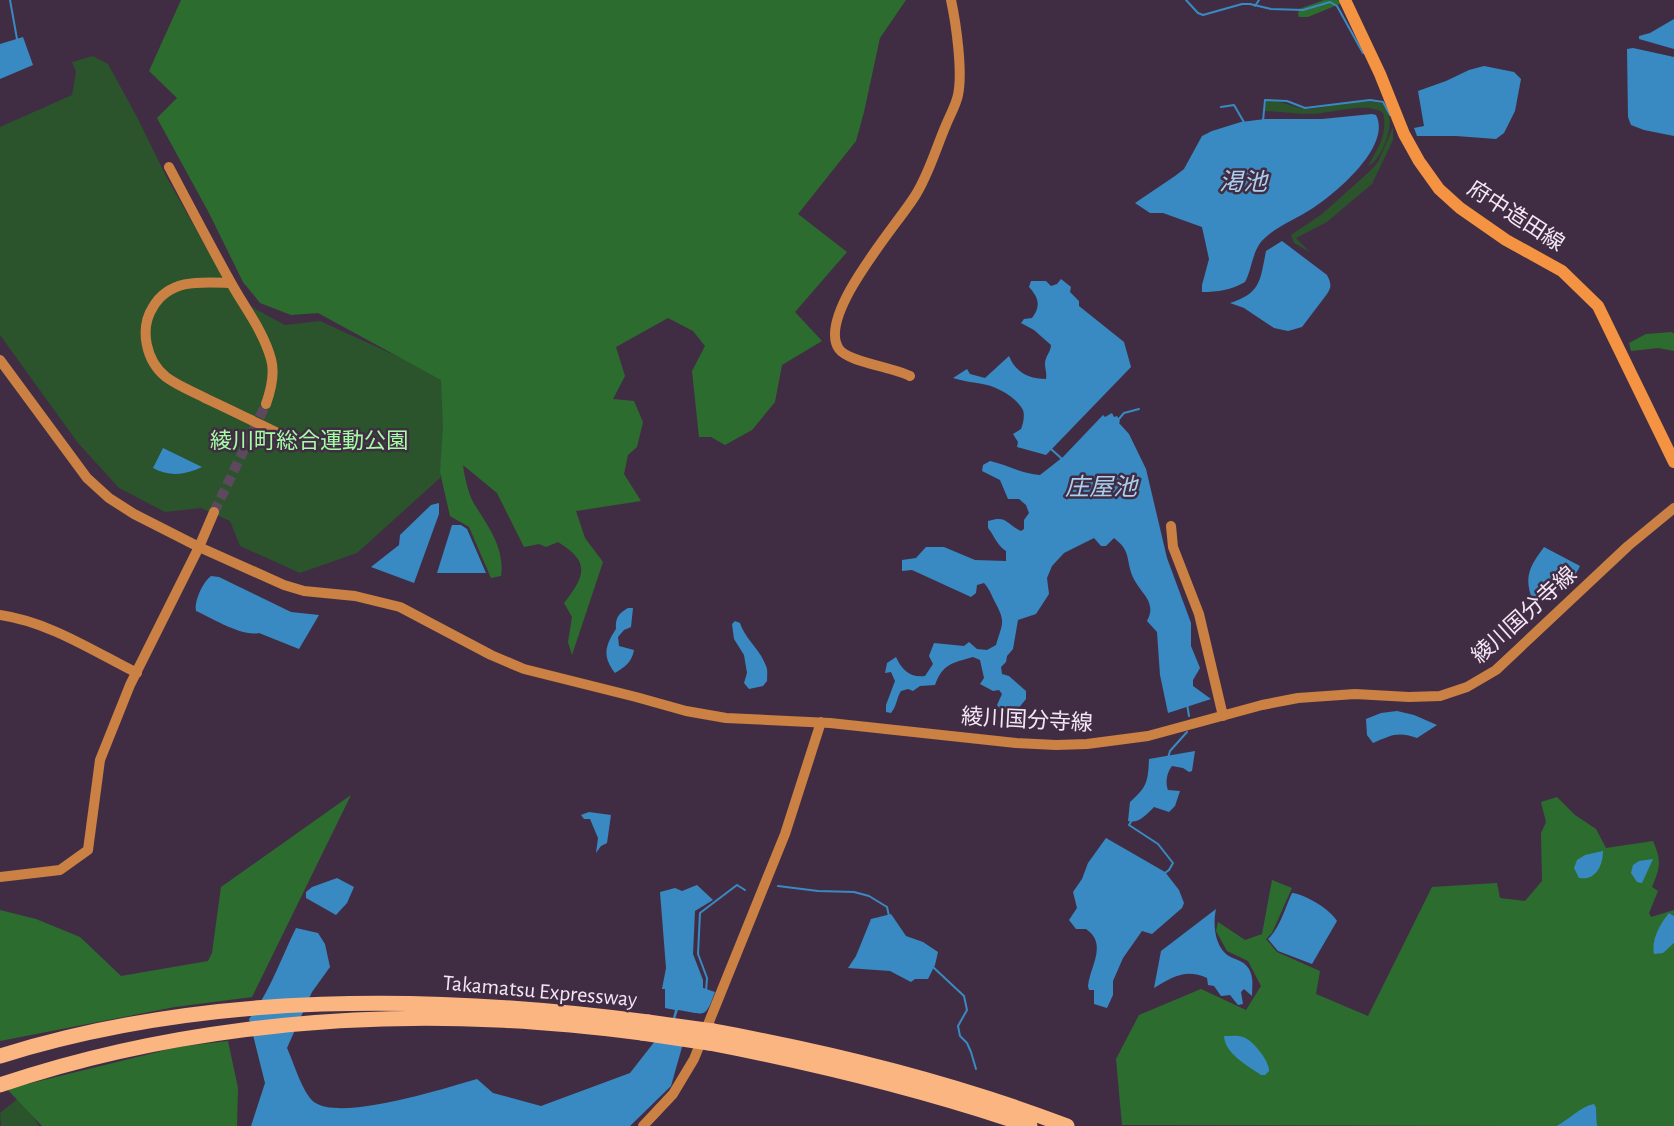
<svg xmlns="http://www.w3.org/2000/svg" width="1674" height="1126" font-family="'Alegreya Sans','Noto Sans JP',sans-serif">
  <style>
    .green { fill: #2b532c }
    .forest { fill: #2c6d2f }
    .water { fill: #398ac3 }
    .lines { fill: none; stroke-linecap: round; stroke-linejoin: round }
    .stream { stroke: #398ac3; stroke-width: 2 }
    .secondary-tunnel { stroke: #5c495e; stroke-width: 10; stroke-dasharray: 10 5; stroke-linecap: butt }
    .secondary { stroke: #cb8044; stroke-width: 10 }
    .primary { stroke: #f49342; stroke-width: 12 }
    .highway { stroke: #fbb581; stroke-width: 15 }
    .highway-bridge { stroke: #fbb581; stroke-width: 15 }
    .labels { text-anchor: middle; dominant-baseline: central; stroke-width: 5; stroke-linejoin: round; paint-order: stroke }
    .street-label { font-size: 22px; fill: #f3e6f5; stroke: #412d43 }
    .park-label { font-size: 22px; fill: #a4fda4; stroke: #412d43 }
    .water-label { font-size: 24px; font-style: italic; fill: #abd0ef; stroke: #412d43 }
  </style>
  <rect width="100%" height="100%" fill="#412d43"/>
  <!-- green -->
  <path class="green" d="M93,56L108,64L137,117L167,178L235,298L285,325L320,321L445,378L451,428L440,478L357,553L300,573L240,546L230,521L201,508L165,512L119,488L78,443L0,335V127L72,95L76,72L72,62Z
    M1272,100C1283,102 1299,109 1308,109C1333,107 1359,97 1383,104C1386,110 1390,116 1390,122C1389,136 1381,160 1368,166C1378,148 1388,134 1383,113C1369,101 1331,113 1313,114C1297,114 1280,112 1265,111V105L1267,101Z
    M1393,127V140L1372,184L1327,222L1296,238L1310,252L1294,243L1291,235L1322,214L1370,171L1378,162Z
    M21,1096L39,1126H1L0,1113Z"/>
  <!-- forest -->
  <path class="forest" d="M181,0H906L880,38L864,112L856,141L798,214L847,252L795,312L822,341L782,365L775,402L752,430L725,445L711,437H699L692,371L705,346L693,331L668,318L616,347L625,376L613,399L634,401L643,422L637,447L628,455L624,474L641,501L576,511L585,538L603,562L572,655L568,642L572,617L564,603C585,576 591,562 558,542L546,547L539,544L524,547L497,493L463,465C464,475 468,492 473,502C487,525 505,547 501,576L491,578L469,527L450,516L440,472L443,427L441,380L318,313L291,315L260,303L243,282L209,213L157,118L177,98L149,71Z
    M1324,0H1340L1342,3L1308,17H1299L1298,14L1299,9Z
    M1672,332L1674,334V351L1658,348L1631,351L1629,343L1646,334Z
    M351,795L252,997L175,1007L0,1041V910L36,919L80,937L121,976L208,961L212,953L221,887Z
    M1557,797L1575,815L1596,829L1606,848L1653,841C1662,862 1660,867 1652,887L1658,891L1649,913L1651,917L1674,910V916L1669,913L1670,946L1674,943V1126H1597L1596,1108L1582,1109L1575,1116L1556,1126L1122,1125L1116,1059L1139,1015L1201,989L1246,1010L1261,986L1248,961L1227,951L1216,931L1218,922L1245,940L1262,934L1272,880L1292,888L1272,933L1266,939L1277,952L1320,971L1316,994L1368,1016L1432,887L1497,883L1500,898L1525,901L1542,881L1541,833L1546,822L1541,802Z
    M228,1041L238,1088L237,1126H42L7,1089L178,1047Z"/>
  <!-- water -->
  <path class="water" d="M1674,19V49L1639,39V36L1650,33Z
    M23,37L33,65L0,79V44Z
    M1633,48L1674,57V136L1644,130L1631,125L1628,117L1627,49Z
    M1484,66L1514,72L1521,79L1515,111L1504,133L1496,139L1456,136H1417L1414,128L1424,126L1418,91L1446,81L1469,70Z
    M1372,114L1376,115C1392,146 1336,193 1313,208C1298,218 1279,225 1266,237C1252,248 1253,267 1245,282C1231,290 1218,292 1202,292V285L1209,259L1202,227L1163,213H1150L1135,203L1175,176L1184,169L1202,136L1212,131L1241,122L1265,119H1322Z
    M1282,241L1327,275C1331,283 1332,287 1327,294L1302,327L1288,331L1274,328L1244,308L1230,303C1261,293 1260,281 1266,251Z
    M1061,279L1071,287L1070,292L1079,301V306L1124,342L1131,367L1046,455L1017,447L1018,442L1013,434L1021,429C1023,424 1025,416 1023,410C1017,398 999,388 987,385C975,382 965,382 953,378L967,369L970,374L985,378L1009,356C1016,373 1029,379 1046,379C1047,373 1045,369 1045,364C1045,356 1051,352 1051,345L1034,330L1021,323L1024,319L1032,318C1041,306 1039,298 1029,287L1031,281H1046L1051,286L1057,284Z
    M1112,413L1114,417L1117,416L1120,421L1119,423L1129,434L1146,469L1167,558L1191,623V646L1200,668L1193,680V686L1211,699L1168,713L1160,675L1157,632L1147,621C1158,601 1139,593 1132,575C1126,559 1131,551 1114,538L1106,546H1101L1094,538L1064,553L1052,566L1047,578L1049,594L1036,614L1018,620L1013,649L1007,656L1006,662L1001,667L1002,674L1009,676L1026,691V699L1017,710L1016,723H1008L1002,720L1003,712L997,705L1002,694L999,690L993,691L980,684L984,678L980,660L973,657C953,663 943,663 935,685L920,686L913,691L908,689L901,691C896,699 897,706 891,713L886,712V705L895,681L891,672L885,673L887,663L896,657C902,670 910,678 925,676L933,664L929,656L934,643L964,646L969,642L977,649L987,650L996,645C1002,624 1006,623 996,604C991,595 991,591 984,583L977,585L976,593L971,597L912,570L902,571V560L916,558L926,547H944L975,560L1006,561V551C997,545 995,537 988,528V521C1007,515 1005,523 1021,531L1024,529V520L1029,513L1026,505L1019,499H1008L1000,480L982,471L983,465L990,461C1008,465 1022,474 1040,475L1063,457L1103,415L1105,417Z
    M163,448L202,467C185,475 170,477 153,468Z
    M439,503V514L414,583L371,567L399,545L400,535L431,505Z
    M452,525H461L467,529L486,573H437Z
    M1544,547L1580,566C1573,582 1551,598 1533,601C1523,577 1530,566 1544,547Z
    M211,576L219,577L291,612L319,615L299,649L259,633C242,637 212,618 196,611C194,601 203,582 211,576Z
    M628,608H633L631,627L624,630L618,637L619,646L634,650C632,662 625,667 615,673C602,656 605,646 616,629C615,618 619,613 628,608Z
    M735,621L740,623C745,639 760,649 766,666C768,670 767,676 767,681L763,686L749,689L744,683L747,673L744,655L734,639L732,624Z
    M1397,711L1414,715L1437,725L1417,738C1398,731 1391,735 1373,743L1367,735L1366,719L1381,713Z
    M1195,751L1192,771L1189,772L1183,768L1172,766C1167,772 1165,783 1168,790L1180,791L1175,806L1169,812L1154,807C1147,814 1139,824 1128,821L1130,802C1147,787 1148,782 1149,759Z
    M589,812L611,815L607,843L601,846L596,853L598,838L590,819H584L581,815Z
    M1106,838L1165,872L1179,890L1184,903L1182,908L1152,934L1142,931L1123,958L1113,981V995L1107,1008L1094,1004V990H1089L1088,986C1090,966 1108,944 1086,929H1076L1069,920L1077,908L1073,892L1082,879L1088,863Z
    M1603,851C1603,865 1596,881 1579,878L1574,868L1577,860L1585,855Z
    M1653,859L1642,883L1637,882L1631,873L1633,865L1639,861Z
    M337,878L354,887L347,903L336,915L306,898V892L312,887Z
    M697,885L713,900L695,911L693,954L703,980V988L715,992C705,1020 705,1014 678,1010L675,1019L682,1047L671,1086L630,1126H251L265,1083L249,1019C270,992 281,958 296,928L318,933L325,944L330,967L312,992L287,1048C294,1063 302,1092 314,1102C341,1122 445,1088 477,1079L493,1093L541,1106L630,1073L673,1018L675,1010L665,1008V989H662L666,968L660,892L675,888L682,891Z
    M1292,893C1305,894 1331,910 1337,921L1312,964L1278,951L1268,939C1280,928 1285,908 1292,893Z
    M1216,909C1213,923 1214,943 1226,954C1233,960 1243,959 1249,969C1254,978 1252,986 1252,996L1244,989L1241,992L1243,1004L1238,1005L1230,995L1221,996L1214,986L1208,985L1207,978C1186,968 1172,977 1154,988L1161,951Z
    M1669,913L1674,916V943L1663,953L1654,954C1651,940 1660,924 1669,913Z
    M891,914L906,936L923,942L938,952L935,965L928,979H915L911,982L890,971L848,968L856,956L871,919Z
    M1224,1036C1230,1036 1238,1035 1243,1037C1253,1040 1270,1062 1269,1071L1265,1075H1261C1247,1065 1225,1054 1224,1036Z
    M1594,1104L1596,1108L1597,1126H1556C1569,1120 1581,1106 1594,1104Z"/>
  <g class="lines">
    <!-- stream -->
    <path class="stream" d="M10,0L17,39
      M1186,0L1198,13L1203,15L1242,4H1250L1271,9L1303,10L1330,2L1337,6L1363,53
      M1255,6L1259,0
      M1221,107L1234,105L1245,124
      M1263,121L1265,100L1287,101L1305,108L1370,100L1383,102L1390,115
      M1118,420L1124,413L1139,409
      M1050,448L1062,459
      M1187,704L1189,716
      M1168,758L1170,751L1187,732
      M1132,820L1129,825L1158,844L1173,863L1169,870L1165,873
      M778,886L818,891L854,892L869,896L887,907L889,916
      M933,967L964,996L967,1010L958,1026L960,1036L967,1043L971,1052L976,1069
      M706,991L707,978L698,954L700,913L737,885L745,890"/>
    <!-- secondary-tunnel -->
    <path class="secondary-tunnel" d="M214,512L266,404"/>
    <!-- secondary -->
    <path class="secondary" d="M169,167C189,205 209,243 230,281C244,307 263,330 271,359C275,373 271,390 266,404
      M231,283C203,282 170,278 153,307C139,329 146,361 166,377C178,386 194,392 207,399C233,411 259,424 286,437
      M0,360L87,478L109,498L134,514L199,547L284,585L304,591L355,596L400,607L491,655L524,669L636,697L686,711L726,718L830,723L1016,743L1056,745L1087,744L1148,736L1262,705L1298,698L1355,694L1409,697L1440,696L1467,687L1496,670L1628,546L1674,508
      M910,376C893,367 848,362 839,349C816,316 897,225 915,196C929,174 936,148 946,125C950,115 956,105 958,95C963,72 956,23 951,0
      M1171,526L1173,547L1199,614L1223,716
      M0,615C49,622 93,651 137,673
      M0,877L60,870L88,850L100,760L130,685L199,547L214,512
      M643,1126L673,1094L694,1059L785,834L821,722"/>
    <!-- primary -->
    <path class="primary" d="M1345,0L1380,74L1404,134L1419,161L1439,189L1460,208L1506,240L1562,271L1598,306L1674,462"/>
    <!-- highway -->
    <path class="highway" d="M713,1031C834,1053 952,1082 1067,1126
      M709,1043C818,1064 924,1090 1030,1126
      M0,1056C208,991 434,994 648,1022
      M0,1085C156,1032 333,1012 497,1020C545,1022 594,1027 642,1033"/>
    <!-- highway-bridge -->
    <path class="highway-bridge" d="M648,1022L713,1031
      M642,1033L709,1043"/>
  </g>
  <g class="labels">
    <!-- street labels -->
    <g class="street-label">
      <text transform="translate(1516 216) rotate(33)">府中造田線</text>
      <text transform="translate(1524 615) rotate(-42)">綾川国分寺線</text>
      <text transform="translate(1027 720) rotate(3)">綾川国分寺線</text>
      <text transform="translate(540 991) rotate(5)">Takamatsu Expressway</text>
    </g>
    <!-- park labels -->
    <g class="park-label">
      <text x="309" y="441">綾川町総合運動公園</text>
    </g>
    <!-- water labels -->
    <g class="water-label">
      <text x="1243" y="183">渇池</text>
      <text x="1101" y="488">庄屋池</text>
    </g>
  </g>
</svg>
